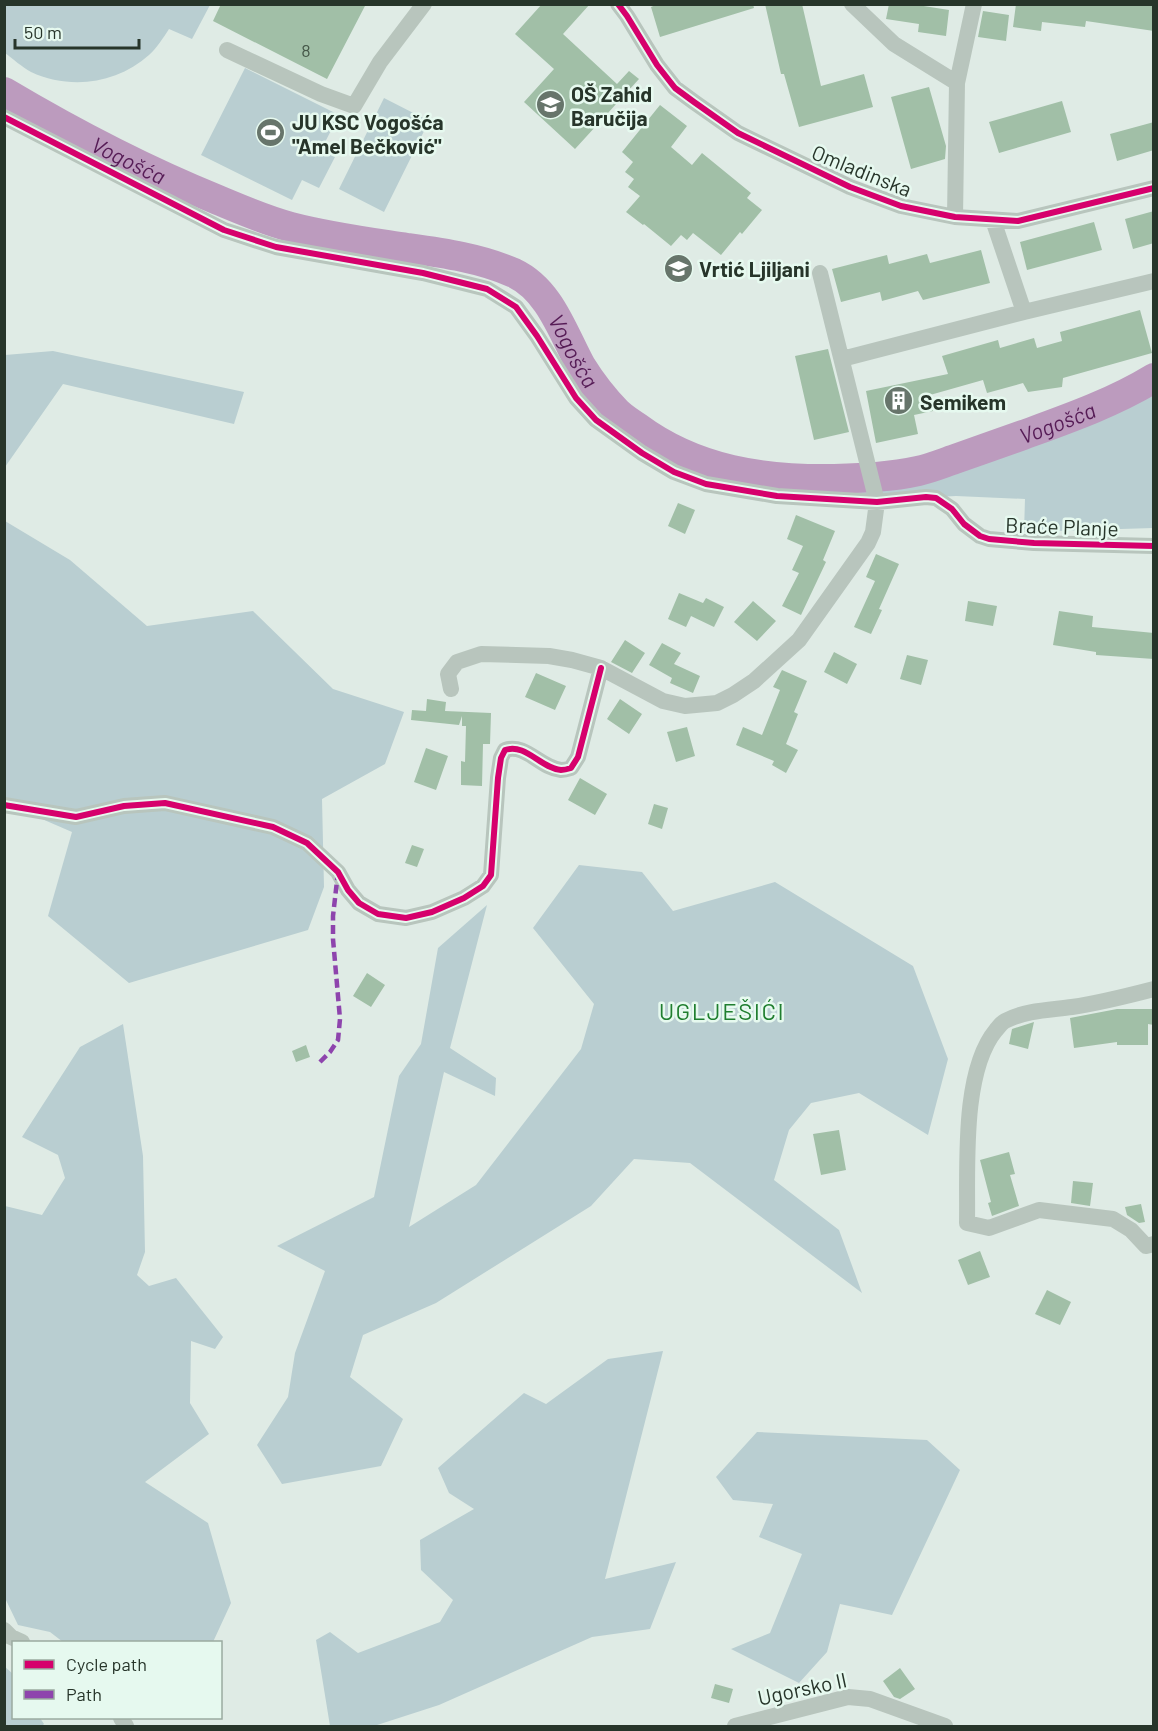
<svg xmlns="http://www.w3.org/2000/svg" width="1158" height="1731" font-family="Barlow,sans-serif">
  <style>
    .green { fill: #b9ced1 }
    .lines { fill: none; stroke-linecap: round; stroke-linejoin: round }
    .river { stroke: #bc9bbe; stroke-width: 30 }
    .building { fill: #a1bfa7 }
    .minor { stroke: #b8c5bd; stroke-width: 16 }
    .quiet { stroke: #8e44ad; stroke-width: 4.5; stroke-dasharray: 9 4.5; stroke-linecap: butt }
    .cycleway-casing { stroke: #e6f9ef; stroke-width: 10 }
    .cycleway { stroke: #d6006c; stroke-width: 6 }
    .labels { text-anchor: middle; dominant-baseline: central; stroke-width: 5; stroke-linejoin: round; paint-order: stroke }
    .number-label { font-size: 18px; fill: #465849 }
    .poi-label { font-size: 21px; font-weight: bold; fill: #27352a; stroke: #e6f9ef; text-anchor: start }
    .street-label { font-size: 21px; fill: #27352a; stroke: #e6f9ef }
    .water-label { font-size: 22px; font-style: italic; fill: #561c56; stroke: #e6f9ef }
    .quarter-label { font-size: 24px; letter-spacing: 1.5px; fill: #1f7e2f; stroke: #e6f9ef }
  </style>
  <rect width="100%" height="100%" fill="#dfebe5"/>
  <!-- green -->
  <path class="green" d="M5,4H210V5L192,39L169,29C163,38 157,48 149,55C117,84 70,90 31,72C22,67 13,59 5,53Z
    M245,68L339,115L321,150L335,157L319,188L302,180L292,200L201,155Z
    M384,98L429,121L384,212L339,189Z
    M53,351L244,392L234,424L63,384L5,467V355Z
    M1153,378V528L1024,532L1025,499L956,496L861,501L674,472L682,453L709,464L749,474L795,479L890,476L921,471L1067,419L1138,387Z
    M5,521L70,560L147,626L253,611L333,689L404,712L385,764L322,799L324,887L308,930L129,983L48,916L72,832L5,803Z
    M579,865L642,872L673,911L775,882L913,966L948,1059L928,1135L859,1093L811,1103L789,1130L774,1180L839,1230L862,1293L690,1163L634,1159L591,1206L436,1303L363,1335L350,1377L403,1419L381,1466L282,1484L257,1445L288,1397L295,1353L325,1271L277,1246L374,1197L399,1076L421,1044L438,948L487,905L450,1048L496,1078L495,1096L444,1072L409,1227L476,1185L581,1049L594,1004L533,928Z
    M123,1024L143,1156L145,1252L137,1275L149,1286L176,1278L223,1337L215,1349L191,1341L190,1403L209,1434L145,1482L208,1523L231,1603L213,1642H63L50,1632L18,1625L5,1598V1206L42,1215L65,1178L58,1155L22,1137L80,1047Z
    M663,1351L605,1579L676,1562L650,1629L592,1637L439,1705L374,1726H330L316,1640L330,1632L358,1653L440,1622L453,1600L421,1570L420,1540L474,1509L449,1493L438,1468L524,1393L546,1404L608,1359Z
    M757,1432L927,1440L960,1470L892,1615L840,1604L827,1652L799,1683L731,1649L770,1633L802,1554L759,1537L773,1504L733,1500L716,1477Z
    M4,1666L13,1674L14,1718H40L44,1724L42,1726H5Z"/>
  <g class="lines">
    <!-- river -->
    <path class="river" id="s1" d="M4,92C73,133 144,170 218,200C242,210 267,221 291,227C329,237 368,242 407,248C443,253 480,258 514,273C550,290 563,333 581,366C591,382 603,398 617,412C623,418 630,422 637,427C696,471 764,480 834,479C862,478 891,477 918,471C931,468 943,463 955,459C978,451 1000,443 1023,435C1067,419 1113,403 1154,378"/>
  </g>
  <!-- building -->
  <path class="building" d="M221,4H366L327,79L213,21Z
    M542,4H590L563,34L617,84L629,71L639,79L575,149L524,102L554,69L515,34Z
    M658,4H753L754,8L660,37L651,7Z
    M765,4H802L821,86L864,74L873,107L799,127L784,74H781Z
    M889,4H911L949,10L946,36L918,32L919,24L886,19Z
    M1016,4H1154V31L1086,21L1085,27L1042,22L1041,31L1013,27Z
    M983,11L1009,15L1006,41L978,37Z
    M929,87L946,146L945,159L911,169L891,97Z
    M1062,101L1071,132L999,153L989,122Z
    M660,105L687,126L671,147L692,165L702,153L751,193L747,198L762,210L742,234L740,232L721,255L693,233L687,240L681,235L671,246L644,224L643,225L626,212L640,196L628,187L634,179L625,172L633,162L622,152Z
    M1154,122V150L1117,161L1110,134Z
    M1154,211V243L1133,249L1125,219Z
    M1094,222L1102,250L1027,270L1020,242Z
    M981,250L990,283L923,300L918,291L882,301L880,292L841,302L832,269L887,255L889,264L927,254L930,263Z
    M1140,310L1152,353L1063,378L1062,387L1028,392L1023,383L987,393L983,380L930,395L933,411L914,415L918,434L876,443L866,391L948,374L942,356L998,340L1000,348L1034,338L1037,348L1062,341L1060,332Z
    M828,349L849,432L814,440L795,356Z
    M678,503L695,510L685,534L668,526Z
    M796,515L835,531L823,560L826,562L801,615L782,606L799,573L792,570L803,546L787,539Z
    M876,554L899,564L879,609L882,610L871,634L854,627L875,581L866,577Z
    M679,593L703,603L706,598L724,607L714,627L691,616L686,627L668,619Z
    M753,601L776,621L757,641L734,622Z
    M968,601L997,606L993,626L965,621Z
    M1059,611L1093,616L1092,627L1154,633V659L1096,655V652L1053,645Z
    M625,640L645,653L632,673L611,662Z
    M662,643L681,653L674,664L700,676L693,693L670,683L672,678L649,665Z
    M834,652L857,664L847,684L824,672Z
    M907,655L928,660L921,685L900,679Z
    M782,670L807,681L794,712L798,714L786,744L798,750L786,773L772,765L774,761L736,745L743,727L762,735L780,690L773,687Z
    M536,673L566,686L555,710L525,697Z
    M427,699L446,702L445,711L491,713L490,744H483L482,786L461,785V761L465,762L466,726H462V716L459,725L411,720L412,710L426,711Z
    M620,699L642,714L629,734L607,719Z
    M687,727L695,756L676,762L667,732Z
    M426,748L448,756L436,790L414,782Z
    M580,778L607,794L595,815L568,800Z
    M654,804L668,808L662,829L648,824Z
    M412,845L424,849L417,867L405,863Z
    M367,973L385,985L371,1007L353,996Z
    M1117,1009H1154V1025L1148,1024V1045H1117V1042L1074,1048L1070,1018Z
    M1034,1022L1028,1049L1009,1044L1012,1029Z
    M306,1045L310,1057L296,1062L292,1051Z
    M839,1130L846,1170L821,1175L813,1134Z
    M1009,1152L1015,1174L1010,1175L1019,1206L992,1216L988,1203L991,1202L980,1160Z
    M1073,1181L1093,1183L1090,1206L1071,1203Z
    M1141,1204L1145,1222L1139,1223L1127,1215L1125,1207Z
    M980,1251L990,1277L968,1285L958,1260Z
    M1047,1290L1071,1302L1060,1325L1035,1314Z
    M900,1668L915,1689L900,1699L894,1697L883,1681Z
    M715,1684L733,1689L729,1703L711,1698Z"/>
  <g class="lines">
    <!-- minor -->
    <path class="minor" d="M618,4L627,16L657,65L675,88L694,102L738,133L850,187L901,206L955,217L1018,221L1154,188
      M852,4L894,44L957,83
      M227,50L321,94L354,106L380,62L424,4
      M4,117L224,230L276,247L423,273L487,289L516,307L537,336L576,398L596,420L642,453L674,472L706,484L777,496L877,502L926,497L936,498L952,509L964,524L980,536L989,539L1034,543L1154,546
      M955,217L957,83L974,4
      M1024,312L1154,281
      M842,359L1024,312L993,220
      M451,689L448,674L457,662L481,654L549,656L572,660L601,668L663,701L685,706L717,703L733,695L754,681L799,640L868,543L873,532L877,502L820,273
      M4,805L76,817L124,806L165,803L273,827L307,843L338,872L348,890L359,903L378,914L406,918L432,912L464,898L483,886L491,875L498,778L501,758L505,750C526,743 540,768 561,770C564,770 568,769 571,768L578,757L601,668
      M1154,989C1127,996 1100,1003 1072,1007C1050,1010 1026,1010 1005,1021C1001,1023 999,1027 996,1030C961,1072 968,1170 967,1223L989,1228L1039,1210L1113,1219L1131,1230L1146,1246L1154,1244
      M4,1630L11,1637L22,1642
      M121,1718L126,1726
      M735,1726L848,1697L870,1699L945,1726"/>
    <!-- quiet -->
    <path class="quiet" d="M320,1062L330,1052L338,1040L340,1019L333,939V916L338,872"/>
    <defs>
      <path id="cycleway" d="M618,4L627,16L657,65L675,88L694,102L738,133L850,187L901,206L955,217L1018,221L1154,188
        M4,117L224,230L276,247L423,273L487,289L516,307L537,336L576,398L596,420L642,453L674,472L706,484L777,496L877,502L926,497L936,498L952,509L964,524L980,536L989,539L1034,543L1154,546
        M4,805L76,817L124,806L165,803L273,827L307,843L338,872L348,890L359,903L378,914L406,918L432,912L464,898L483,886L491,875L498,778L501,758L505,750C526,743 540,768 561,770C564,770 568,769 571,768L578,757L601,668"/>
    </defs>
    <!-- cycleway casing -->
    <use href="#cycleway" class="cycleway-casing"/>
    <!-- cycleway -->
    <use href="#cycleway" class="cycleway"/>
  </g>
  <!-- icons -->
  <defs>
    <symbol id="school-disc" viewBox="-11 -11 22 22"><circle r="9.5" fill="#67756b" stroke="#e6f9ef"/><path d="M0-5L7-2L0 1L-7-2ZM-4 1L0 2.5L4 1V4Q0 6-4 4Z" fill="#fff"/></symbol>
    <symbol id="stadium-disc" viewBox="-11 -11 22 22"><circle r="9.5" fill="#67756b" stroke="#e6f9ef"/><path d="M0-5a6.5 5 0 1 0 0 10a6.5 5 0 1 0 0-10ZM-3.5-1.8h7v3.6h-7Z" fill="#fff"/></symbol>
    <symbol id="building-disc" viewBox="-11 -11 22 22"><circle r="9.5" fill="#67756b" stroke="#e6f9ef"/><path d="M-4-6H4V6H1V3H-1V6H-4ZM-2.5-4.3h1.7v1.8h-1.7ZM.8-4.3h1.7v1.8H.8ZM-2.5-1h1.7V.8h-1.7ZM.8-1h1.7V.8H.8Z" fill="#fff"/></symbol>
  </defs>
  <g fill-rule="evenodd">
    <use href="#school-disc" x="534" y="88" width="33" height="33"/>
    <use href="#stadium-disc" x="254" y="116" width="33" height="33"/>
    <use href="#school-disc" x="662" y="252" width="33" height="33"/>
    <use href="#building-disc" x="882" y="384" width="33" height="33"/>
  </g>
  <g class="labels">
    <!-- number labels -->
    <g class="number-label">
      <text x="306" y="50">8</text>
    </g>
    <!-- poi labels -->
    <g class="poi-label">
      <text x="571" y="93">OŠ Zahid<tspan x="571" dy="24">Baručija</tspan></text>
      <text x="292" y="121">JU KSC Vogošća<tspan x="292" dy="24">"Amel Bečković"</tspan></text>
      <text x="699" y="268">Vrtić Ljiljani</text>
      <text x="920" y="401">Semikem</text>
    </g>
    <!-- street labels -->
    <g class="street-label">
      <text transform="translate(862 170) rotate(22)">Omladinska</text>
      <text transform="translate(1062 526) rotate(2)">Braće Planje</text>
      <text transform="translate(802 1688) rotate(-12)">Ugorsko II</text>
    </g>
    <!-- water labels -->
    <g class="water-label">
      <text stroke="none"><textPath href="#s1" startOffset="142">Vogošća</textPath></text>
      <text stroke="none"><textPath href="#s1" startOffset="646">Vogošća</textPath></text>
      <text stroke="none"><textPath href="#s1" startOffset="1186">Vogošća</textPath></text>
    </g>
    <!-- quarter labels -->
    <g class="quarter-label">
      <text x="722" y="1010">UGLJEŠIĆI</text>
    </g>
  </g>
  <!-- border -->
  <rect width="1158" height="1731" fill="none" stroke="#27352a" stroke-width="12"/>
  <!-- legend -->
  <rect x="12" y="1641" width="210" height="78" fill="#e6f9ef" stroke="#9aaba0" stroke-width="1.5"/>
  <rect x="24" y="1660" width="30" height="9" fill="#d6006c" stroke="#9aaba0" stroke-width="1.5"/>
  <text x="66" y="1671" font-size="18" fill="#27352a">Cycle path</text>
  <rect x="24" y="1690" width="30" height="9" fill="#8e44ad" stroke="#9aaba0" stroke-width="1.5"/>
  <text x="66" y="1701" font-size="18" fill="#27352a">Path</text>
  <!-- scale -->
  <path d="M15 39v9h124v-9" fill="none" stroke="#27352a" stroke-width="3"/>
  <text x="24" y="39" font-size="18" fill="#27352a" stroke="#e6f9ef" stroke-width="4.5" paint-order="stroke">50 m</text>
</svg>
